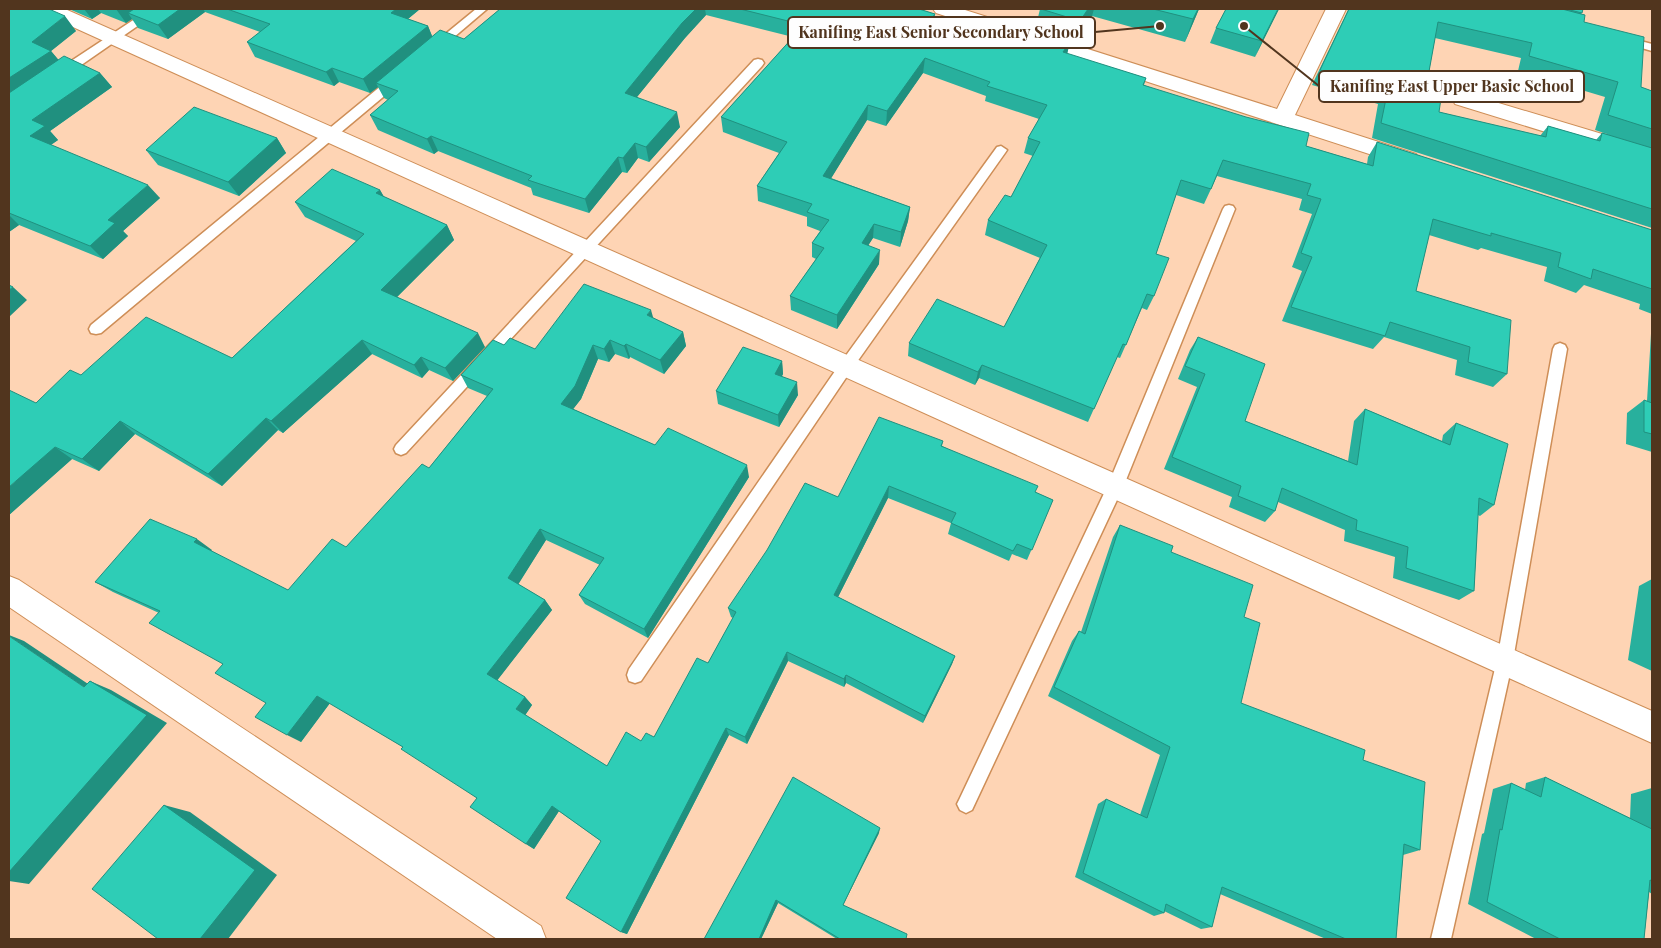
<svg xmlns="http://www.w3.org/2000/svg" width="1661" height="948" font-family="'Playfair Display',serif">
  <style>
    .lines { fill: none; stroke-linecap: round; stroke-linejoin: round }
    .service-casing { stroke: #ce8e57; stroke-width: 3 }
    .minor-casing { stroke: #ce8e57; stroke-width: 2 }
    .tertiary-casing { stroke: #ce8e57; stroke-width: 2 }
    .service { fill: #fff; fill-rule: evenodd }
    .minor { fill: #fff; fill-rule: evenodd }
    .tertiary { fill: #fff; fill-rule: evenodd }
    .wall { fill: #28b09d; fill-rule: evenodd }
    .shaded-wall { fill: #20907f }
    .building { fill: #2ecdb6; stroke: #20907f }
    .leader { fill: none; stroke: #51351e; stroke-width: 2 }
    .callout-dot { fill: #51351e; stroke: #fefefe; stroke-width: 2 }
    .callout { fill: #fefefe; stroke: #51351e; stroke-width: 2 }
    .callout-label { font-size: 16px; text-anchor: middle; font-weight: bold; fill: #51351e }
  </style>
  <rect width="100%" height="100%" fill="#fed4b4"/>
  <g class="lines">
    <defs>
      <path id="service" d="M150,9H162L64,77H56L54,74L56,71Z
        M476,9H487L440,49H432L431,47L432,45Z
        M1625,37L1652,44V51L1621,42L1620,40L1621,38Z
        M758,59L762,60L764,63L762,66L406,453L401,455L396,453L394,449L396,445L754,60Z
        M397,75L403,79L401,82L101,333L96,334L91,333L89,329L91,325L393,76Z
        M1001,146L1007,150L1005,153L852,369L641,681L635,683L629,681L627,675L629,669L842,361L997,147Z
        M1229,205L1233,206L1235,209L1124,485L972,810L966,813L960,810L957,804L960,798L1108,485L1223,209L1225,206Z
        M1560,343L1565,345L1567,349L1513,660L1451,939H1431L1497,660L1553,349L1555,345Z"/>
      <path id="minor" d="M39,9H65L1652,711V743L42,13Z
        M933,9H962L1277,109L1326,9H1346L1295,115L1416,154L1419,159L1416,164L1408,167L1400,164L936,13Z
        M1462,92L1652,149V165L1455,104L1452,99L1455,94Z"/>
      <path id="tertiary" d="M9,576L19,580L541,926L546,939H497L9,607Z"/>
    </defs>
    <!-- service casing -->
    <use href="#service" class="service-casing"/>
    <!-- minor casing -->
    <use href="#minor" class="minor-casing"/>
    <!-- tertiary casing -->
    <use href="#tertiary" class="tertiary-casing"/>
    <!-- service -->
    <use href="#service" class="service"/>
    <!-- minor -->
    <use href="#minor" class="minor"/>
    <!-- tertiary -->
    <use href="#tertiary" class="tertiary"/>
  </g>
  <!-- wall -->
  <path class="wall" d="M9,9L76,31L51,51L58,60L100,73L112,87L50,131L58,140L51,145L160,198L123,231L128,236L103,259L19,225L9,232Z
    M69,9H420L408,19L428,26L432,36L464,39L500,9H919L935,14V19L1007,41L1027,34L1070,42L1067,54L1146,78L1144,85L1306,146L1367,164L1368,157L1377,142L1652,230V314L1639,309L1640,304L1584,285L1576,293L1544,281L1547,267L1481,248L1478,250L1429,235L1416,291L1507,374L1493,387L1455,375L1457,360L1384,337L1373,349L1282,321L1302,271L1292,267L1312,214L1299,210L1302,199L1217,176L1204,204L1176,195L1156,254L1154,296L1147,310L1142,308L1120,358L1117,357L1088,422L979,378L975,385L908,356L909,343L1004,327L1040,258L985,235L988,220L1011,197L1033,156L1024,153L1028,138L1039,119L985,101L986,96L923,73L886,126L867,120L831,178L910,207L908,221L900,247L873,238L868,245L879,264L837,329L791,310L790,296L816,259L812,257V243L820,231L807,226V217L758,201L757,186L779,153L723,132L721,117L793,37L706,15L685,38L637,97L680,127L649,162L638,158L627,173L622,172L589,213L533,195L531,188L438,151L434,154L378,130L370,115L388,100L384,98L378,87L370,93L339,82L334,86L255,57L247,42L260,32L205,12L168,39L138,28L132,19L126,23L101,13L92,19Z
    M1040,9H1199L1185,42L1092,16L1075,43L1035,30Z
    M1226,9H1279L1255,57L1210,43L1216,28Z
    M1347,9H1583L1581,14L1584,22L1641,87L1652,91V228L1372,138L1378,104L1312,85L1348,10ZM1435,38L1521,58L1518,71L1605,97L1595,130L1610,135L1602,133L1596,140L1548,126L1540,136L1439,112L1426,88Z
    M277,138L286,153L239,196L158,165L146,150Z
    M380,190L384,197L447,225L454,240L397,297L485,347L453,381L429,370L422,378L372,354L283,433L278,430L222,486L135,434L99,471L72,459L9,515L36,403L81,375L232,358L356,241L305,217L295,202Z
    M1652,317V452L1626,444L1627,413L1644,400L1647,401Z
    M653,318L683,332L686,346L664,374L630,357L629,359L615,354L609,362L598,359L581,399L573,409L655,445L749,477L648,638L585,604L579,595L600,565L546,540L518,584L545,600L552,610L497,680L525,697L532,705L525,715L607,766L641,741L654,737L708,663L733,618L731,617L728,608L838,497L943,441L942,446L1035,492L1053,500L1027,560L1012,554L1009,561L948,534L951,523L888,498L838,597L955,656L952,664L923,723L846,683L844,687L788,661L747,744L729,735L627,934L621,932L601,841L559,811L534,849L526,844L477,798L403,747L330,703L301,742L266,703L223,664L159,613L113,592L95,582L212,550L211,551L288,590L346,547L429,468L487,396L468,388L461,375L504,345L535,349Z
    M1198,337L1245,421L1348,461L1354,421L1365,409L1442,441L1443,435L1456,423L1494,505L1480,516L1478,515L1474,591L1459,600L1393,578L1395,557L1344,541L1345,530L1278,502L1275,511L1265,522L1229,507L1232,497L1164,469L1197,387L1178,379L1190,350Z
    M782,361L783,374L782,376L798,395L779,427L718,404L716,391Z
    M1120,525L1171,552L1244,617L1241,703L1363,760L1420,850L1403,855L1396,939H1326L1220,894L1212,927L1201,929L1164,911V913L1154,916L1075,877L1098,804L1106,799L1140,815L1160,755L1048,696L1072,641L1079,631L1081,632L1113,537Z
    M1652,579V671L1628,660L1639,586Z
    M1545,777L1630,818L1631,794L1652,788V894L1649,892L1644,939H1536L1468,904L1482,834L1484,833L1493,789L1511,783L1525,790L1526,783Z
    M879,833L843,905L906,939H837L778,903L761,939H704Z"/>
  <!-- shaded-wall -->
  <path class="shaded-wall" d="M84,9H98L101,13L92,19Z
    M116,9H147L128,13L132,19L126,23Z
    M180,9H203L205,12L168,39L158,25Z
    M396,9H420L398,27L391,13Z
    M696,9H705L706,15L685,38L628,108L625,93L682,23Z
    M1088,9H1094L1092,16L1075,43L1080,21Z
    M1198,9H1199L1185,42L1193,19Z
    M1278,9H1279L1255,57L1262,41Z
    M65,16L76,31L51,51L63,65L9,101V78L32,42Z
    M428,26L434,41L376,83L378,87L370,93L363,79Z
    M1070,42L1066,58L1063,52Z
    M925,58L923,73L886,126L887,111Z
    M332,68L339,82L334,86L326,72Z
    M100,73L112,87L50,131L58,140L43,150L30,136L32,120Z
    M868,105L867,120L824,190L823,176Z
    M677,112L680,127L649,162L646,147Z
    M431,136L438,151L434,154L427,139Z
    M277,138L286,153L239,196L228,182Z
    M635,143L638,158L627,173L623,158Z
    M618,157L622,172L589,213L585,199Z
    M148,185L160,198L123,231L128,236L103,259L90,246L108,220Z
    M380,190L388,204L376,193Z
    M910,207L908,221L900,247L901,232Z
    M9,215L19,225L9,232Z
    M874,224L873,238L861,257L862,243Z
    M447,225L454,240L390,304L381,290Z
    M880,250L879,264L837,329V315Z
    M13,287L27,300L9,317V290Z
    M651,310L655,324L647,315Z
    M683,332L686,346L664,374L660,360Z
    M478,333L485,347L453,381L445,368Z
    M362,340L372,354L283,433L271,421Z
    M610,340L615,354L609,362L604,349Z
    M626,344L630,357L629,359L624,346Z
    M593,345L598,359L581,399L567,417L561,404Z
    M421,357L429,370L422,378L414,365Z
    M782,361L783,374L776,387L775,374Z
    M982,365L979,378L975,385L978,372Z
    M797,382L798,395L779,427L778,415Z
    M266,418L278,430L222,486L208,474Z
    M120,421L135,434L99,471L82,459Z
    M55,447L72,459L9,515V487Z
    M747,465L749,477L648,638L644,629Z
    M889,486L888,498L834,605V595Z
    M540,529L546,540L516,588L508,578Z
    M197,539L212,550L209,553L194,542Z
    M545,600L552,610L496,682L487,674Z
    M9,635L24,641L106,696L84,687L9,636Z
    M787,652L788,661L747,744L745,737Z
    M955,656L952,664L923,723L925,716Z
    M846,675V683L844,687V679Z
    M90,681L111,690L167,723L29,884L9,881V872Z
    M317,696L330,703L301,742L287,735Z
    M525,697L532,705L524,717L516,709Z
    M726,728L729,735L627,934L621,932Z
    M164,805L190,812L277,875L228,939H200Z
    M552,806L559,811L534,849L526,844Z
    M880,828L879,833L842,907L843,905Z
    M776,900L778,903L761,939H759Z"/>
  <!-- building -->
  <path class="building" d="M9,9H49L65,16L32,42L51,51L9,78Z
    M134,9H180L158,25L128,13Z
    M227,9H396L391,13L428,26L363,79L332,68L326,72L247,42L270,24Z
    M500,9H696L682,23L625,93L677,112L646,147L635,143L623,158L618,157L585,199L528,180L532,176L431,136L427,139L370,115L398,91L376,83L440,30L464,39Z
    M740,9H919L935,14L932,18L1007,41L1014,31L1027,34L1030,29L1070,42L1063,52L1146,78L1143,85L1246,117L1309,133L1306,146L1373,166L1377,142L1652,230V289L1593,269L1591,279L1558,267L1561,253L1491,233V236L1433,219L1416,291L1511,320L1507,374L1468,362L1470,347L1390,322L1385,336L1291,307L1312,257L1301,253L1321,199L1307,195L1311,184L1223,160L1211,189L1181,180L1156,254L1169,258L1154,296L1147,294L1126,345L1123,344L1094,409L982,365L978,372L909,343L937,299L1004,327L1047,245L988,220L1005,195L1011,197L1040,142L1028,138L1047,105L987,86L990,82L925,58L887,111L868,105L823,176L910,207L901,232L874,224L862,243L880,250L837,315L790,296L824,248L812,243L829,220L807,212L812,204L757,186L787,142L721,117L804,25Z
    M1041,9H1088L1080,21Z
    M1153,9H1198L1193,19Z
    M1226,9H1278L1262,41L1216,28Z
    M1349,9H1562L1585,15L1584,22L1644,37L1641,87L1652,91V129L1608,115L1618,82L1529,56L1532,43L1438,22L1426,88L1442,92L1439,112L1546,137L1548,126L1600,141L1602,133L1652,148V209L1381,123L1388,89L1320,70Z
    M1566,9H1583L1582,13Z
    M64,56L100,73L32,120L45,126L30,136L148,185L108,220L115,223L90,246L9,213V93Z
    M194,107L277,138L228,182L146,150Z
    M332,169L380,190L376,193L447,225L381,290L478,333L445,368L421,357L414,365L362,340L271,421L266,418L208,474L120,421L82,459L55,447L9,487V390L36,403L70,370L81,375L146,317L232,358L364,234L295,202Z
    M584,284L651,310L647,315L683,332L660,360L626,344L624,346L610,340L604,349L593,345L575,386L561,404L655,445L668,428L747,465L644,629L579,595L604,558L540,529L508,578L545,600L487,674L525,697L516,709L607,766L626,732L641,741L646,733L654,737L697,658L708,663L736,612L728,608L767,550L805,483L838,497L879,417L943,441L941,446L1038,486L1035,492L1053,500L1032,550L1017,544L1013,551L951,523L956,513L889,486L834,595L955,656L925,716L846,675L844,679L787,652L745,737L726,728L621,932L566,898L601,841L552,806L526,844L470,807L477,798L401,749L403,747L317,696L287,735L255,717L266,703L215,673L223,664L149,623L160,611L95,582L150,519L197,539L194,542L288,590L332,539L346,547L422,464L429,468L493,389L461,375L493,340L504,345L510,338L535,349Z
    M9,285L13,287L9,290Z
    M1198,337L1265,364L1245,421L1357,465L1365,409L1450,445L1456,423L1508,444L1494,505L1479,498L1474,591L1406,568L1408,547L1356,530L1357,520L1282,488L1275,511L1238,496L1241,486L1172,457L1205,374L1185,366Z
    M743,347L782,361L775,374L797,382L778,415L716,391Z
    M1644,400L1652,403V434L1644,432Z
    M1120,525L1173,546L1171,552L1253,585L1244,617L1260,623L1241,703L1365,750L1363,760L1425,782L1420,850L1404,844L1396,939H1346L1222,887L1212,927L1166,904L1164,913L1083,873L1106,799L1147,818L1170,747L1054,687L1079,631L1085,634Z
    M9,636L84,687L90,681L147,715L9,872Z
    M793,777L880,828L843,905L907,934L906,939H840L776,900L759,939H704Z
    M1545,777L1652,829V881L1650,880L1644,939H1560L1487,902L1500,829L1502,830L1511,783L1541,797Z
    M164,805L255,870L200,939H158L92,889Z"/>
  <!-- callouts -->
  <path class="leader" d="M1160 26L1095 32M1244 26L1319 86"/>
  <g class="callout-dot">
    <circle cx="1160" cy="26" r="5"/>
    <circle cx="1244" cy="26" r="5"/>
  </g>
  <g class="callout">
    <rect x="788" y="17" width="307" height="31" rx="5"/>
    <rect x="1319" y="71" width="265" height="31" rx="5"/>
  </g>
  <g class="callout-label">
    <text x="941" y="38">Kanifing East Senior Secondary School</text>
    <text x="1452" y="92">Kanifing East Upper Basic School</text>
  </g>
  <!-- border -->
  <rect width="1661" height="948" fill="none" stroke="#51351e" stroke-width="20"/>
</svg>
